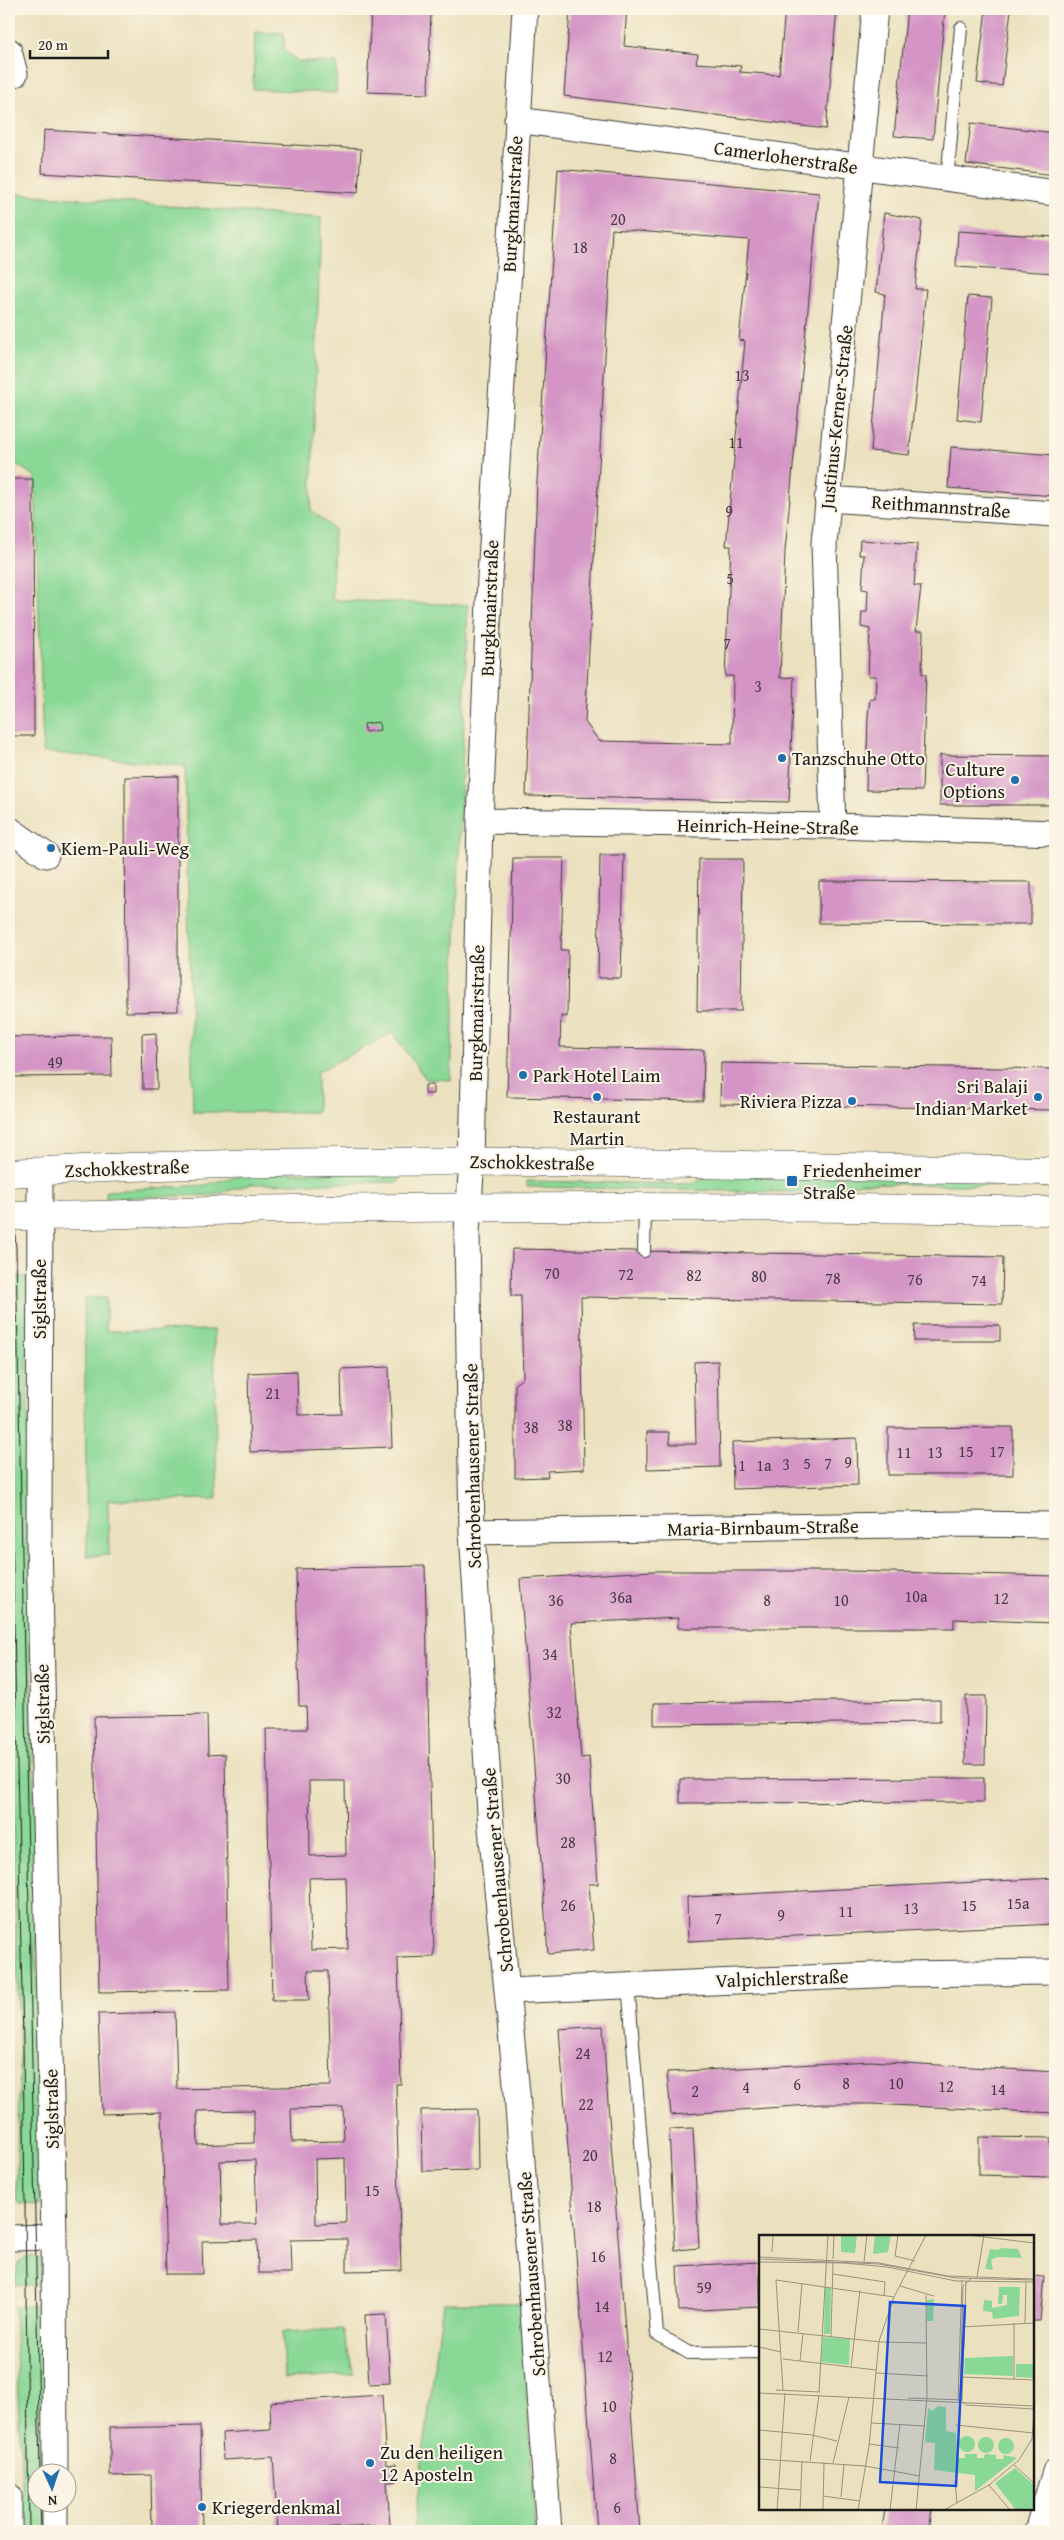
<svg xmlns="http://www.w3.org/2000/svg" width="1064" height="2540" font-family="'Gentium Book Plus',serif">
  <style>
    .green { fill: #8ad896; stroke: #537a59 }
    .building { fill: #d495c6; fill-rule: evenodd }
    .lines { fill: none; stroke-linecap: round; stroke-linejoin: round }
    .service-casing { stroke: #3b3a34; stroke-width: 14 }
    .minor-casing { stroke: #3b3a34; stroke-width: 27 }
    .secondary-casing { stroke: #3b3a34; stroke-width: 29 }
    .service { stroke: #fff; stroke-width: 12 }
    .minor { stroke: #fff; stroke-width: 25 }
    .secondary { stroke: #fff; stroke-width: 28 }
    .tram { stroke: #1c1c1c; stroke-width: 1 }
    .poi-dot { fill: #1f6fb2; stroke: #fcf5e5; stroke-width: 2 }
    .labels { text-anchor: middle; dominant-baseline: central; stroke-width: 4; stroke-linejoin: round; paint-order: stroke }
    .number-label { font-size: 16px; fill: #4a3a46 }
    .street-label { font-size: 19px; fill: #1c1c1c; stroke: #fcf5e5 }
    .poi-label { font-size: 19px; fill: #1c1c1c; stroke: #fcf5e5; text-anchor: start }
    .inset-road { fill: none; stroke: #98927e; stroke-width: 1 }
    .view { fill: #1d4ed8; fill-opacity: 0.15; stroke: #1d4ed8; stroke-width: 2.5 }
    .inset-edge { fill: none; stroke: #1c1c1c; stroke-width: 2.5 }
  </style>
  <rect width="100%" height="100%" fill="#fcf5e5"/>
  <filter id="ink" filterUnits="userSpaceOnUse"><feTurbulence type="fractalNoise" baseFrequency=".02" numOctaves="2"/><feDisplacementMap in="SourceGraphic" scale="10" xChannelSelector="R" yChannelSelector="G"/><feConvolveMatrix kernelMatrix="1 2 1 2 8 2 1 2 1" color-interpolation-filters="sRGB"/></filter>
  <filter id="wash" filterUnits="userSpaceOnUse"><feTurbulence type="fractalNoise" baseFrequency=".0096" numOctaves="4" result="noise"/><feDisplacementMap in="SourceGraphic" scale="20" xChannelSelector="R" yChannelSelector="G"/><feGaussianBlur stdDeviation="1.12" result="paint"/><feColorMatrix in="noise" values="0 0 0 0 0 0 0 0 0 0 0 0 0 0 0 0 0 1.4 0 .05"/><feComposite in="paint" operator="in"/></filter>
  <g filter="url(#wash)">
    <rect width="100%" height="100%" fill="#ebe1bf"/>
    <!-- green -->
    <path class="green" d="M255,32L284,33V50L298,61L337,63L336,93L253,89Z
      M9,193L321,218L311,510L334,529L332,600L468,605L451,1080L426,1079L392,1033L317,1072V1112H193L185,766L43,752L35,476L9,460Z
      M399,1171V1182L251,1184L214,1195L106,1198V1191L205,1185L247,1173Z
      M721,1174L1055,1180V1187L860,1183L828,1193L527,1187V1181L687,1184Z
      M9,1277H26L40,2205L20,2204L16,2198L20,2062L9,1704Z
      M84,1298H106V1331L214,1330L217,1499L108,1500L109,1555L87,1556Z
      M31,2255L41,2259L45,2269L46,2285H15C15,2270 17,2261 31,2255Z
      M443,2303H522L535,2531H413Z
      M47,2305L48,2472H38V2502L48,2503V2531H24L14,2307Z
      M342,2329L354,2374L284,2379L282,2332Z"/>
    <g id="blocks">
      <!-- building -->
      <path class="building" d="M371,9L431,10L428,94L367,92Z
        M570,9H627L624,46L698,54L696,63L741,66L740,72L779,75L785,9H837L826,129L564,96Z
        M907,9H945L933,139L894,136Z
        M986,9H1011L1002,86L977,83Z
        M971,123L1055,133V175L966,164Z
        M44,130L361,149L358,193L42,173Z
        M558,169L819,193L785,551L780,678L794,677L789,802L526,796L537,481ZM612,229L749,240L739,340L745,341L726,546H731L725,676H733L732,744L599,741L585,722Z
        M884,213L922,220L915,289H926L909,455L871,451L885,294L876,292Z
        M958,231L1055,237V273L956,267Z
        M968,296L992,298L981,422L957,419Z
        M951,447L1055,455V496L948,488Z
        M9,479H33L34,736H9Z
        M860,540L917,544L914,586H921L916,631H923L922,674H926L922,791L866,790L868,715L870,699H875L876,676H868L870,629L861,627L862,612H867L868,590L862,589L864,555H859Z
        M379,722L380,730L365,732L364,724Z
        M940,755L1055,756V805H940Z
        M178,776V1011L126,1012L125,777Z
        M600,855H624L621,978H598Z
        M513,858H564L561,950H568L567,1017L561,1016L560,1047L704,1050L703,1101L507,1097Z
        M699,859H743L741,1011H697Z
        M819,881L1031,882V924L819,923Z
        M156,1033L157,1089H143L142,1034Z
        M111,1036L112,1076L9,1077V1037Z
        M721,1063L1055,1069V1110L720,1104Z
        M425,1085H433V1094H425Z
        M512,1249L1003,1257L1002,1304L581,1297L584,1469L547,1471L548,1477L515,1478V1384L523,1378L521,1296H511Z
        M915,1325H1000V1341H914Z
        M718,1361L720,1467L647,1469V1432H669L670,1444H696L694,1362Z
        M389,1367L392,1447L250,1452L248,1373L297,1371L298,1415L342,1414L341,1369Z
        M1013,1427V1475H888V1428Z
        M857,1438L858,1485L733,1489L732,1442Z
        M425,1566L434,1957L398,1958L401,2084H396L401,2270L347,2271V2239L290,2240L291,2273H258L257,2240L202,2241L203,2274H166L162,2112L102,2114L98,2014L175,2012L177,2089L331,2086L328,1971H308L309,2000H272L266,1729H307L306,1706H299L296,1569ZM309,1781H345L346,1855L310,1856ZM346,1877L348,1949L311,1950L309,1878ZM343,2108L344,2141L292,2142L291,2109ZM254,2110V2143L198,2145L197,2111ZM345,2158L346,2223L316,2224L315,2159ZM255,2160L257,2224H222L220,2161Z
        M652,1571H846L1055,1576V1623L954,1619V1628H678V1618L571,1623L581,1758L589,1757L598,1884H589L594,1950L548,1954L520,1579Z
        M966,1696H986L985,1764H965Z
        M940,1700V1722L654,1725V1703Z
        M207,1715L208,1755L225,1754L229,1990L99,1992L94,1717Z
        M984,1778V1802L680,1803V1779Z
        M1055,1878V1924L688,1941L687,1897Z
        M603,2026L606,2076L640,2531H597L559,2029Z
        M870,2061L1055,2072V2113L871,2104H823L671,2115L667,2072Z
        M477,2109L478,2170L422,2171L421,2110Z
        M693,2128L699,2248L675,2250L669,2129Z
        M979,2137L1051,2138L1050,2177L979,2175Z
        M760,2262V2307L679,2311L677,2266Z
        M1033,2276L1044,2277L1040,2321H1033Z
        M386,2314L390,2383L369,2384L365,2315Z
        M382,2395L386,2465L396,2464L397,2481L387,2482L390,2525L278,2531L273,2457L223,2460L222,2433L271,2430L270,2402Z
        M200,2426L202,2531H152L151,2475L110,2476V2428Z
        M885,2509H932L929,2531H882Z"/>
    </g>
  </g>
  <g filter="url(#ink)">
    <use href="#blocks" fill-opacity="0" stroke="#3b3a34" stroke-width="1"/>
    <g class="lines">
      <defs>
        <path id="service" d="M947,180L961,28
          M644,1251L645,1207
          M628,1984L657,2334L689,2353L760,2352"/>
        <path id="minor" d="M525,9L490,577L480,821L472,1160L467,1232L472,1532L491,1828L517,2093L549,2531
          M9,51L15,74
          M517,120L1055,193
          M827,499L1055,514
          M480,821L833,826L1055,833
          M833,826L824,544L875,9
          M9,829L46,855
          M40,1171L39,1539L54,2237L55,2472
          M472,1532L963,1524L1055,1525
          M508,1991L897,1974L1055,1972
          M9,2238L54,2237
          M9,2496V2531
          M55,2502V2531
          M1037,2531L1055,2472"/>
        <path id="secondary" d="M9,1173C357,1152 707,1165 1055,1171
          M9,1216C103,1217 198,1210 293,1209C547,1206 801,1206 1055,1211"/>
      </defs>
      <!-- service casing -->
      <use href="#service" class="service-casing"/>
      <!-- minor casing -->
      <use href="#minor" class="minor-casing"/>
      <!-- secondary casing -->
      <use href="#secondary" class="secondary-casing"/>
      <!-- service -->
      <use href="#service" class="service"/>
      <!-- minor -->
      <use href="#minor" class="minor"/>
      <!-- secondary -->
      <use href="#secondary" class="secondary"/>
      <!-- tram -->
      <path class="tram" d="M9,1197L14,1216L16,1249L40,2472
        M9,1392L23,2042L29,2531
        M40,2502L41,2531"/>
    </g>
  </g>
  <!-- markers -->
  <g class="poi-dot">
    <circle cx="782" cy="758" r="5"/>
    <circle cx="1015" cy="780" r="5"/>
    <circle cx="51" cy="848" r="5"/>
    <circle cx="523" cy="1075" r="5"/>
    <circle cx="597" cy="1097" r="5"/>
    <circle cx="1038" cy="1097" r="5"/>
    <circle cx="852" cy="1101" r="5"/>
    <rect x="786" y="1175" width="12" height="12" rx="2.5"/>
    <circle cx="370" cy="2463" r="5"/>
    <circle cx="202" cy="2507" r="5"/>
  </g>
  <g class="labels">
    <!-- number labels -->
    <g class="number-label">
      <text x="618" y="219">20</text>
      <text x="580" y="247">18</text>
      <text x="742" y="375">13</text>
      <text x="736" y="442">11</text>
      <text x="729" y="511">9</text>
      <text x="730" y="578">5</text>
      <text x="727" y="643">7</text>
      <text x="758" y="686">3</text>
      <text x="55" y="1062">49</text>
      <text x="552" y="1273">70</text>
      <text x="626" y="1274">72</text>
      <text x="694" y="1275">82</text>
      <text x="759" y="1276">80</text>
      <text x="833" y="1278">78</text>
      <text x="915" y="1279">76</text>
      <text x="979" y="1280">74</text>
      <text x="273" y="1393">21</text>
      <text x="565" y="1425">38</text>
      <text x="531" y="1427">38</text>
      <text x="966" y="1451">15</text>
      <text x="997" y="1451">17</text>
      <text x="904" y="1452">11</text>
      <text x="935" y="1452">13</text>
      <text x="848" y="1462">9</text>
      <text x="807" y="1463">5</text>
      <text x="828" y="1463">7</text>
      <text x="786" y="1464">3</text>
      <text x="742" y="1465">1</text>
      <text x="764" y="1465">1a</text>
      <text x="916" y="1596">10a</text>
      <text x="621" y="1597">36a</text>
      <text x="1001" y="1598">12</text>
      <text x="556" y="1600">36</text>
      <text x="767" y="1600">8</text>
      <text x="841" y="1600">10</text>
      <text x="550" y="1654">34</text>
      <text x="554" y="1712">32</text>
      <text x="563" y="1778">30</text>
      <text x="568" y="1842">28</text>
      <text x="1018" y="1903">15a</text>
      <text x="568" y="1905">26</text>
      <text x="969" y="1905">15</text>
      <text x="911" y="1908">13</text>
      <text x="846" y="1911">11</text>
      <text x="781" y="1915">9</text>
      <text x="718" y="1918">7</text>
      <text x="583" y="2053">24</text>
      <text x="846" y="2083">8</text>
      <text x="896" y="2083">10</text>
      <text x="797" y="2084">6</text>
      <text x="946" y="2086">12</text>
      <text x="746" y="2087">4</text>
      <text x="998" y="2089">14</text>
      <text x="695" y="2091">2</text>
      <text x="586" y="2104">22</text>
      <text x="590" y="2155">20</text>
      <text x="372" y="2190">15</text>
      <text x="594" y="2206">18</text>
      <text x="598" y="2256">16</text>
      <text x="704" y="2287">59</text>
      <text x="602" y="2306">14</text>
      <text x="605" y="2356">12</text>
      <text x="609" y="2406">10</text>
      <text x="613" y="2458">8</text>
      <text x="617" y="2507">6</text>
    </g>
    <!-- street labels -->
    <g class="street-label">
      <text transform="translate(786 157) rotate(8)">Camerloherstraße</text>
      <text transform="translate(512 204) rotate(-87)">Burgkmairstraße</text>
      <text transform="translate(836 417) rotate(-84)">Justinus-Kerner-Straße</text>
      <text transform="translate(941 506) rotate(4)">Reithmannstraße</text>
      <text transform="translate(489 608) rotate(-88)">Burgkmairstraße</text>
      <text transform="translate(768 826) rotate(1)">Heinrich-Heine-Straße</text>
      <text transform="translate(476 1013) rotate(-89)">Burgkmairstraße</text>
      <text transform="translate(532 1162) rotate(1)">Zschokkestraße</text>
      <text transform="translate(127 1168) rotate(-2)">Zschokkestraße</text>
      <text transform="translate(39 1299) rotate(-90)">Siglstraße</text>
      <text transform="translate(472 1466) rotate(-91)">Schrobenhausener Straße</text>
      <text transform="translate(763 1527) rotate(-1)">Maria-Birnbaum-Straße</text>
      <text transform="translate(42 1704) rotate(-91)">Siglstraße</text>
      <text transform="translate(497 1870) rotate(-95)">Schrobenhausener Straße</text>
      <text transform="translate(782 1978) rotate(-2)">Valpichlerstraße</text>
      <text transform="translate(51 2109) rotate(-91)">Siglstraße</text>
      <text transform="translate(531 2274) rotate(-94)">Schrobenhausener Straße</text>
    </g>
    <!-- poi labels -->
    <g class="poi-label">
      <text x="792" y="758">Tanzschuhe Otto</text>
      <text x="1005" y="769" text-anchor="end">Culture<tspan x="1005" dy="22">Options</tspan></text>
      <text x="61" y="848">Kiem-Pauli-Weg</text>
      <text x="533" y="1075">Park Hotel Laim</text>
      <text x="1028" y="1086" text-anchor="end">Sri Balaji<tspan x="1028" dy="22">Indian Market</tspan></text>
      <text x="842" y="1101" text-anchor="end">Riviera Pizza</text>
      <text x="597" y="1116" text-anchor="middle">Restaurant<tspan x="597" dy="22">Martin</tspan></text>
      <text x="803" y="1170">Friedenheimer<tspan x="803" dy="22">Straße</tspan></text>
      <text x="380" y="2452">Zu den heiligen<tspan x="380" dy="22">12 Aposteln</tspan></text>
      <text x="212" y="2507">Kriegerdenkmal</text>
    </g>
  </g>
  <!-- overview -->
  <g transform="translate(759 2235)">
    <rect width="275" height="275" fill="#ebe1bf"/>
    <path d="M82,0H98L96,18L82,17ZM116,0H132L129,17L114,19ZM241,13L259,14L263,23L238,22L232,25L234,35L226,34L231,14L240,15ZM66,52L72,53L71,99H65ZM240,52H261L260,81L234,84L233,77L224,76L225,65L233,66V73L248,70V60H244L243,69H239ZM175,64L174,86H168V65ZM64,102L91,104L90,130L62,127ZM254,121V141L205,139L206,123ZM257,129H275V143L257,142ZM179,171L187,172V196L197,198L198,223H206V219H218V223H225L226,219L237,220V224H244L245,220L258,223L216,256V240L175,235L176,208L166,207L169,173L173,176ZM200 209a8 8 0 1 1 16 0a8 8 0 1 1-16 0ZM219 210a8 8 0 1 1 16 0a8 8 0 1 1-16 0ZM239 211a8 8 0 1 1 16 0a8 8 0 1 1-16 0ZM256,233L275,250V275H257L236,248Z" fill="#8ad896"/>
    <path class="inset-road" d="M139,0L136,21L156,26M209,0L275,8M13,17L14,0M0,22L120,28L189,41L275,44M0,24L120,29L197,43L275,45M74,24L75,0M0,27L85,28L128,32L197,46L275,47M105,27L108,0M74,39L126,47L125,60M218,42L225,0M212,44L204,51L201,166L207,170L275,174M141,51L175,61M255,88V144M266,88L267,47M203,92L275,88M0,94L122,107L168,108M39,97L43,48M72,101L74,28M0,112L22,117M24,124L117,135M41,126L44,98M92,132L101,55M117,138L169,141M203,142L275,145M17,155L61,157M24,155L17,45L135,62M60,157L69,0M0,158L275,171M149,163L204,165M203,165L207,46M199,166L203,45M113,188L166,191M197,190L274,198M0,195L53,200L78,206M110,209L140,213M0,224L106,231L161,241M51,226L60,160M74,228L90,162M255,230L275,248M196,246L198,268M230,250L251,275M0,252L41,255M64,261L101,266M82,262L85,229M18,275L26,158M41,275L43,226M64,275L65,227M99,275L110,211L120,106L135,62L167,0M131,275L141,189M157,275L168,162L167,60M185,275L230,250L260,225L273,204L275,177"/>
    <path class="view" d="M131,67L206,71L197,251L121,247Z"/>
    <rect width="275" height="275" class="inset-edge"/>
  </g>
  <!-- margin -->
  <rect width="1064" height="2540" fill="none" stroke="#fcf5e5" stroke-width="30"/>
  <!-- north arrow -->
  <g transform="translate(52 2488) rotate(177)"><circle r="24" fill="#fcf5e5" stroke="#a29e95"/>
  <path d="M0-4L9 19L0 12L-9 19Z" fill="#1f6fb2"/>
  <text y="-8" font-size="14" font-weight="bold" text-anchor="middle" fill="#1c1c1c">N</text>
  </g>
  <!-- scale -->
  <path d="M30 50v8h78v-8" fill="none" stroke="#1c1c1c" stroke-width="2.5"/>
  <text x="38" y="50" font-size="15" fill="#1c1c1c" stroke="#fcf5e5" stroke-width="4" paint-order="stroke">20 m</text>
</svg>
